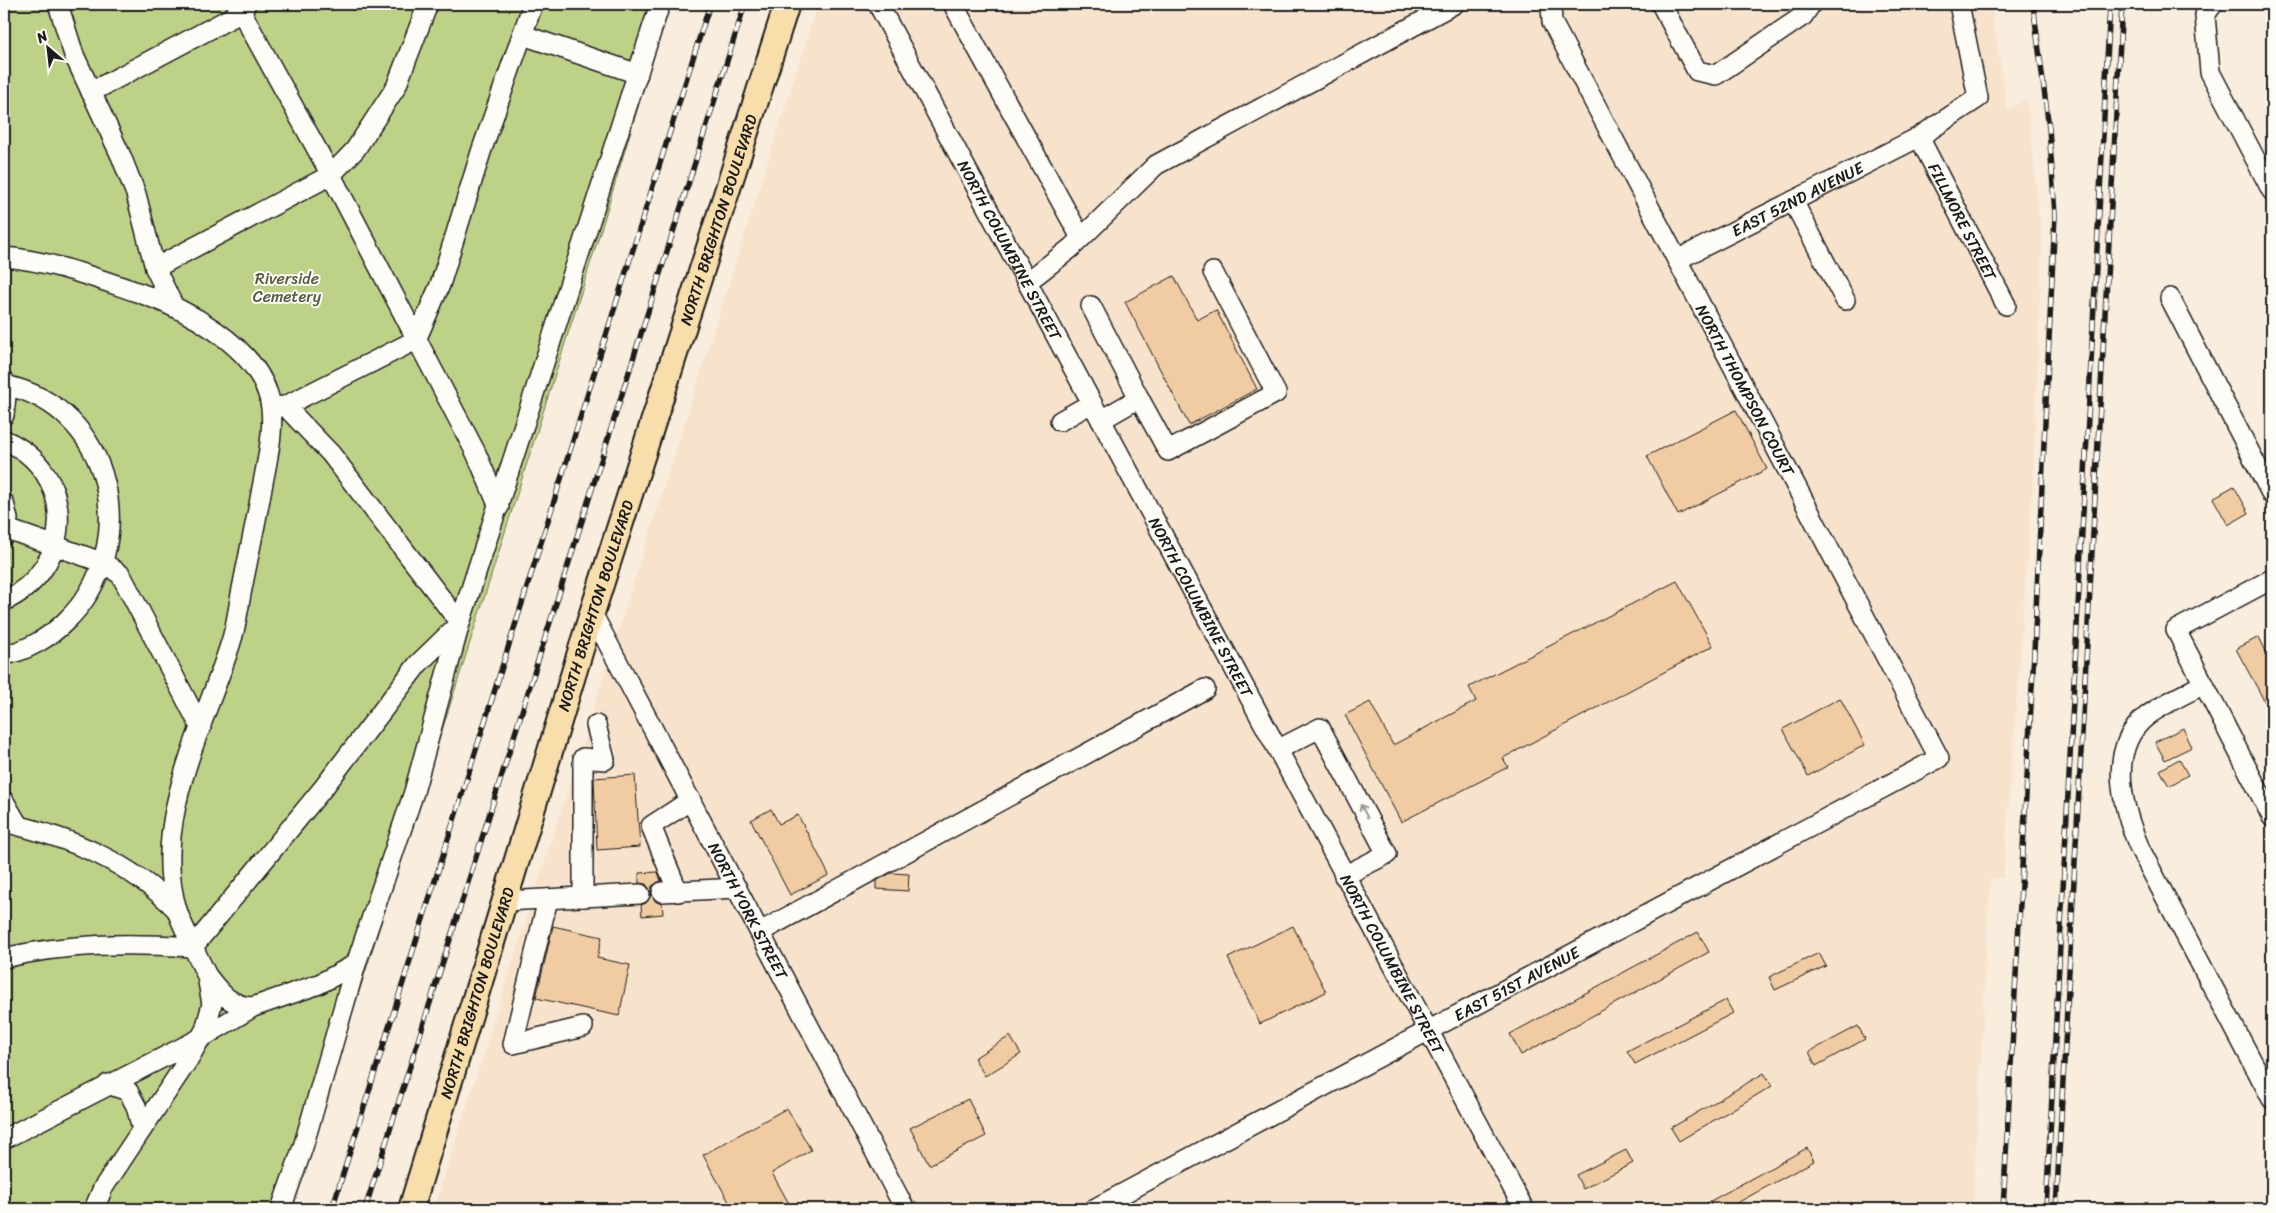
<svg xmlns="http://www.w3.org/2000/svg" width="2276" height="1213" font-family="Sriracha,sans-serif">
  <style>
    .built { fill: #f7e3cb }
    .green { fill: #bed287; stroke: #6d7752 }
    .building { fill: #f1cba1; stroke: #1c1c1c }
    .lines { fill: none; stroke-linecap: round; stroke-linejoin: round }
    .minor-casing { stroke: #1c1c1c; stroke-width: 22 }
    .major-casing { stroke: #1c1c1c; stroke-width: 28 }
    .minor { stroke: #fdfcf7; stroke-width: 19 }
    .major { stroke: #f8deab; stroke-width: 24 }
    .rail-casing { stroke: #1c1c1c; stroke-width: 5.5 }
    .rail { stroke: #fdfcf7; stroke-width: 4; stroke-dasharray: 11; stroke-linecap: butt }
    .oneway { stroke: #989794 }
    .labels { text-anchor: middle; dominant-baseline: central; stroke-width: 4; stroke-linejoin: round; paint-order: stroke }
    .street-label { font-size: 16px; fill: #1c1c1c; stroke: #fdfcf7 }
    .park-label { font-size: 16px; fill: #555c41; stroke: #fdfcf7 }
  </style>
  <rect width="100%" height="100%" fill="#f9eddd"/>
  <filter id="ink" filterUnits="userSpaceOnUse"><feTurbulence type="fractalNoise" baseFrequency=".02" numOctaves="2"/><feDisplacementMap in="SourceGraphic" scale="10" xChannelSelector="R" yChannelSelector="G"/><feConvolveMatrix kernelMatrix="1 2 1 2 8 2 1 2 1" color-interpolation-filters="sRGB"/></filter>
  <g filter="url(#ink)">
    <!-- built -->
    <path class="built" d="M818,4H1991L2007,110L2027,99L2042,244L2033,480L2003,877L1990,879L1973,1209H434Z"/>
    <!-- green -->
    <path class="green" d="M4,4H669L600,233L290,1209H4Z"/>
    <!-- building -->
    <path class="building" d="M1174,276L1197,320L1216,310L1257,389L1189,425L1125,302Z
      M1736,410L1767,469L1678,515L1647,456Z
      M2234,486L2249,513L2228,525L2213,498Z
      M1677,581L1713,646L1503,758L1508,767L1401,822L1345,715L1370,702L1393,745L1476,701L1469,687Z
      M2259,637L2272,664V715L2236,649Z
      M1840,698L1865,745L1808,776L1783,729Z
      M2183,728L2192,747L2165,760L2155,742Z
      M2179,759L2188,775L2169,786L2160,770Z
      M635,775L640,847L597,850L594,778Z
      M771,809L779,824L798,815L829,875L790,895L751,820Z
      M658,872L661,881L652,886L651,892L646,884L639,883V873Z
      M891,873L909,874L908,891L876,889V881Z
      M651,894L656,902L662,903L663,914L642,916L641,905L646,903Z
      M553,926L602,937L597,958L630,965L619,1016L536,998Z
      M1293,926L1326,992L1260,1024L1228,958Z
      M1698,932L1709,952L1521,1055L1510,1034Z
      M1819,953L1826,966L1775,990L1769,977Z
      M1726,1000L1733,1013L1635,1064L1627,1051Z
      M1858,1026L1865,1039L1816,1066L1809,1052Z
      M1010,1036L1021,1054L985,1076L974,1058Z
      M1764,1073L1772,1086L1679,1141L1671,1128Z
      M968,1099L986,1136L929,1165L910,1128Z
      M787,1108L811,1150L772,1173L792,1209H733L703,1155Z
      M1807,1148L1814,1161L1726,1209H1696Z
      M1626,1150L1633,1163L1583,1189L1576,1175Z"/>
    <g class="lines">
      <defs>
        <g id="minor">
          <path d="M58,4L74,55L121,156L136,194L155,268L173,305"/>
          <path d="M237,4L331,175L476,453L499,507"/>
          <path id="s1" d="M878,4L1524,1209"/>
          <path d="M953,4L1081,238"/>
          <path d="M1661,4L1697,71L1716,75L1803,16L1811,4"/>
          <path d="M2213,4L2205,15L2210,72L2272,191"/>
          <path d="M523,35L638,74"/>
          <path d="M91,92L242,12L246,4"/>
          <path id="s2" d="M1919,137L2006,305"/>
          <path d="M1793,201L1845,300"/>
          <path d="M4,257C52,261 95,278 140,293C186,309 252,344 268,394C278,424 265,468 260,499C254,531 247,563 241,594C238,610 236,627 231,642C205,725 150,822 177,910C181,923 188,935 193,947L324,787L418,664L460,623L331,454L285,406"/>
          <path id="s3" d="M1677,260L1919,137L1978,98L1959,4"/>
          <path d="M155,268L331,175L355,150L396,87L428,4"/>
          <path d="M1027,282L1071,248L1156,165L1454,4"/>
          <path d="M2170,298L2272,495"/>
          <path d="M1091,306L1139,398L1101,420"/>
          <path d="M4,381L7,386L4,415"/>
          <path d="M4,385C114,407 143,547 66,621C50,637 27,651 4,655"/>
          <path d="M1139,398L1168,451L1276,393L1213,272"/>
          <path d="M273,407L285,406L416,340L440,285L481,152L533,4"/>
          <path d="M1060,421L1092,403"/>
          <path d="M4,440C78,471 75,569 4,601"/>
          <path d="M4,503L8,519L4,535"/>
          <path d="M7,529L104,563L121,575L201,728"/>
          <path d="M2272,579L2176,630L2272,817"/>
          <path id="s4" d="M592,613L905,1209"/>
          <path d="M2204,684C2185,694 2164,703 2147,716C2105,749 2123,811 2141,851L2272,1099"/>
          <path d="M1279,749L1320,728L1387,854L1344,876"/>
          <path d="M4,801L18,825"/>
          <path d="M4,822C71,838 128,861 177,910"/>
          <path d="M662,892L737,888"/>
          <path d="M678,892L651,826L691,800"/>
          <path d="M583,897V758L605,760L596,725"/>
          <path d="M548,899L513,1044L583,1027"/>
          <path d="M505,901L640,894"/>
          <path d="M760,932L1205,689"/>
          <path d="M4,958C68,943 127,943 193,947L207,976L212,1004L205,1030L188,1060L103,1188L94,1209"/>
          <path d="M208,977C221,994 231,1006 253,1007"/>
          <path d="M108,1084L128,1091L136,1106L142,1129"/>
          <path d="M4,1139L201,1038L253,1007L319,984L356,964"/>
          <path d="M281,1209L303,1147L356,964L414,792L460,623L660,4"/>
          <path id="s5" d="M1094,1209L1939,758L1552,22L1551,4"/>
        </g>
        <g id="major">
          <path id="s6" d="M411,1209L592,613L787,4"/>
        </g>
      </defs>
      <!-- minor casing -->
      <use href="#minor" class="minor-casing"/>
      <!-- major casing -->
      <use href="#major" class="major-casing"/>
      <!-- minor -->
      <use href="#minor" class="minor"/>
      <!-- major -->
      <use href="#major" class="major"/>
      <defs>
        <path id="rail" d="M332,1209L710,4
          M365,1209L745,4
          M2003,1209L2034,652L2055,215L2049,128L2033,4
          M2046,1209L2110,4
          M2056,1209L2122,4"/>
      </defs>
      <!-- rail casing -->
      <use href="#rail" class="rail-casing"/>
      <!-- rail -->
      <use href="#rail" class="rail"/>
    </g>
    <!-- one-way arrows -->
    <defs><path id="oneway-shaft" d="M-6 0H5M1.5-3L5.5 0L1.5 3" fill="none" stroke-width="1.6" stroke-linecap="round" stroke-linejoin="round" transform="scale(1.25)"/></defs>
    <use class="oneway" href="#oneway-shaft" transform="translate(1364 811) rotate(-118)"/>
  </g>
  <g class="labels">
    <!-- street labels -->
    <g class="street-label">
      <text stroke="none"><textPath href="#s3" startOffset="135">EAST 52ND AVENUE</textPath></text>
      <text stroke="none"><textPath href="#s6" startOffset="1036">NORTH BRIGHTON BOULEVARD</textPath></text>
      <text stroke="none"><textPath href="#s2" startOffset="95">FILLMORE STREET</textPath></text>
      <text stroke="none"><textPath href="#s1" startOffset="279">NORTH COLUMBINE STREET</textPath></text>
      <text transform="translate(1745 390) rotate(62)">NORTH THOMPSON COURT</text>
      <text stroke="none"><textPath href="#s6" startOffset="631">NORTH BRIGHTON BOULEVARD</textPath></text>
      <text stroke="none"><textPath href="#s1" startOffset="684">NORTH COLUMBINE STREET</textPath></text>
      <text stroke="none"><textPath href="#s4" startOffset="336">NORTH YORK STREET</textPath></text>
      <text stroke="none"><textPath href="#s1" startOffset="1089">NORTH COLUMBINE STREET</textPath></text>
      <text stroke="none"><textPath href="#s5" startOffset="479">EAST 51ST AVENUE</textPath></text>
      <text stroke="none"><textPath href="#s6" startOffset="226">NORTH BRIGHTON BOULEVARD</textPath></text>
    </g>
    <!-- park labels -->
    <g class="park-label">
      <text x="287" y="278">Riverside<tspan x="287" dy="18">Cemetery</tspan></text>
    </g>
  </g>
  <!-- margin -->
  <rect width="2276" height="1213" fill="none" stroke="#fdfcf7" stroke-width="20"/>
  <rect x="10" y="10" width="2256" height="1193" fill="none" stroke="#1c1c1c" stroke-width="2" filter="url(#ink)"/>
  <!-- north arrow -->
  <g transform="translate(48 48) rotate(332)" stroke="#fdfcf7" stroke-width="4" paint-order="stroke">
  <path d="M0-4L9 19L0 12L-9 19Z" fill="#1c1c1c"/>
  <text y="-8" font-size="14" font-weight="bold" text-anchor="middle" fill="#1c1c1c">N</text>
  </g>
</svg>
